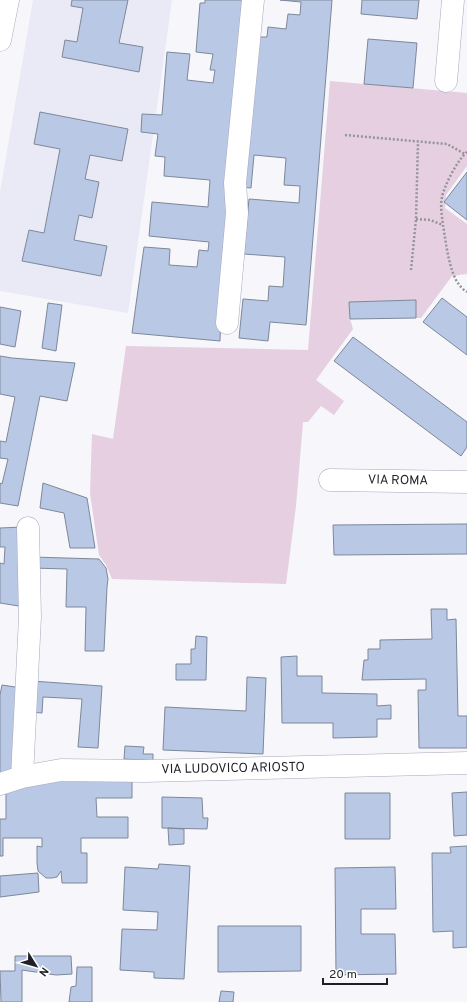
<svg xmlns="http://www.w3.org/2000/svg" width="467" height="1002" font-family="Overpass,sans-serif">
  <style>
    .built { fill: #eaeaf6 }
    .green { fill: #e5cfe1 }
    .building { fill: #b9c8e4; stroke: #7d889b }
    .lines { fill: none; stroke-linecap: round; stroke-linejoin: round }
    .minor-casing { stroke: #a8a8be; stroke-width: 23 }
    .path { stroke: #94949a; stroke-width: 2.5; stroke-dasharray: 2 2; stroke-linecap: butt }
    .minor { stroke: #fff; stroke-width: 22 }
    .labels { text-anchor: middle; dominant-baseline: central; stroke-width: 3; stroke-linejoin: round; paint-order: stroke }
    .street-label { font-size: 13px; fill: #1f1f27; stroke: #fff }
  </style>
  <rect width="100%" height="100%" fill="#f6f6fb"/>
  <!-- built -->
  <path class="built" d="M33,0H172L128,313L0,291V192Z"/>
  <!-- green -->
  <path class="green" d="M330,81L467,93V166L446,195L445,208L467,224V274L452,276L421,318H416V300L349,302L350,319L353,329L316,380L344,401L334,415L321,406L308,422H303L296,506L286,584L112,579L106,565L99,555L90,493L92,434L113,439L126,346L308,350Z"/>
  <!-- building -->
  <path class="building" d="M72,0H128L119,43L143,47L139,72L62,57L65,40L77,42L83,8L71,6Z
    M205,0H247L229,248L223,247L220,341L132,333L144,247L170,249L169,265L197,267L199,250L208,251L209,242L149,236L152,202L208,207L210,180L164,176L165,157L155,156L158,134L141,132L142,114L162,115L167,52L190,54L187,80L213,83L215,70H210L213,54L196,52L200,3H205Z
    M280,0H332L306,325L270,322L268,341L239,338L243,299L268,301L269,286L283,287L285,257L244,254L249,199L299,203L300,186L284,185L286,158L254,155L251,188L240,187L260,37H267L268,27L286,29L288,14L300,15L301,2Z
    M362,0H419L417,19L361,14Z
    M368,39L417,43L413,88L364,84Z
    M40,112L128,129L122,161L90,155L85,179L99,182L92,218L79,215L74,240L107,246L101,276L22,261L29,230L44,233L60,149L34,144Z
    M467,172V220L444,202Z
    M442,298L467,317V355L423,322Z
    M416,300V318L350,319L349,302Z
    M48,303L62,305L56,351L42,348Z
    M0,307L21,311L15,347L0,344Z
    M353,337L467,422V447L461,456L334,361Z
    M0,356L12,358L75,363L67,401L40,396L18,506L0,503V483L2,484L8,459L0,458V441L6,442L15,397L0,394Z
    M43,483L87,498L95,548H70L64,513L40,508Z
    M467,524V554L334,555L333,525Z
    M23,527L25,607L0,603V563L4,564L5,547H0V528Z
    M32,557L99,559L106,568L108,579L107,587L104,651H85L86,607H66L67,569L32,568Z
    M431,609H447V620L456,619L458,716H467V748H419L418,690H426V679L362,680L364,660H368V649H380V640L432,639Z
    M196,636L207,637L206,680H176V664H191V649H195Z
    M297,656V676H322V693L377,694V706L391,705V719H377V737L333,738V723H282L281,657Z
    M247,677L266,678L263,754L163,750L165,707L246,711Z
    M32,681L102,686L98,748L78,747L82,699L43,697L42,713L29,712Z
    M2,685L22,688L11,770L0,773V695Z
    M125,746L144,747L143,754H153V761L124,759Z
    M39,778H132V798H96L97,817H128V838H81V853H87V883H62L61,871L57,877L52,878H46L38,871L37,863V846L42,847V838H3V856H0V819H6V791Z
    M467,792V835L454,836L452,793Z
    M345,793H390V839H345Z
    M162,797L202,798L203,818H208L207,829L162,828Z
    M168,828L184,829V844L169,845Z
    M467,846V947L453,948V931L433,932L432,853H451L450,847Z
    M159,864L190,866L184,979L154,978V972L120,970L122,929L157,930L158,912L123,910L125,867L158,869Z
    M395,867L396,909H361V934H395L396,974L336,975L335,868Z
    M38,873L39,892L0,897V876Z
    M218,926H301V971L218,972Z
    M15,956H71L72,974L56,975L22,970V1002H1L0,971H15Z
    M77,967H92V1002H69L71,987L76,986Z
    M221,991L234,992L233,1002H219Z"/>
  <g class="lines">
    <defs>
      <path id="minor" d="M0,40L8,0
        M446,81L453,0
        M227,323L237,213L235,183L253,0
        M330,480L467,482
        M22,777L30,617L28,528
        M0,784L22,777L61,770L145,771L467,763"/>
    </defs>
    <!-- minor casing -->
    <use href="#minor" class="minor-casing"/>
    <!-- path -->
    <path class="path" d="M345,135L447,144L465,154
      M467,152C458,159 444,186 442,197C440,206 442,216 443,225C446,243 448,262 455,278C458,284 462,289 467,292
      M416,219L430,220L443,225
      M411,270L416,219L418,142"/>
    <!-- minor -->
    <use href="#minor" class="minor"/>
  </g>
  <g class="labels">
    <!-- street labels -->
    <g class="street-label">
      <text transform="translate(398 481) rotate(1)">VIA ROMA</text>
      <text transform="translate(233 769) rotate(-1)">VIA LUDOVICO ARIOSTO</text>
    </g>
  </g>
  <!-- north arrow -->
  <g transform="translate(36 966) rotate(127)" stroke="#ffffff" stroke-width="3" paint-order="stroke">
  <path d="M0-3L7 15L0 10L-7 15Z" fill="#1f1f27"/>
  <text y="-6" font-size="11" font-weight="bold" text-anchor="middle" fill="#1f1f27">N</text>
  </g>
  <!-- scale -->
  <path d="M323 978v6h64v-6" fill="none" stroke="#1f1f27" stroke-width="2"/>
  <text x="329" y="978" font-size="12" fill="#1f1f27" stroke="#ffffff" stroke-width="3" paint-order="stroke">20 m</text>
</svg>
